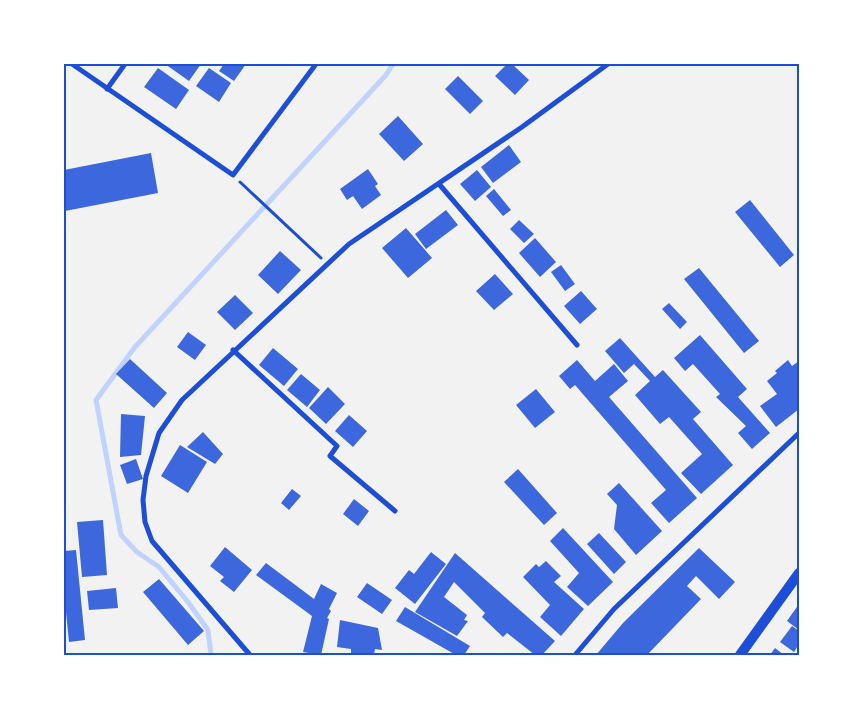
<svg xmlns="http://www.w3.org/2000/svg" width="863" height="719" font-family="Merriweather,serif">
  <style>
    .lines { fill: none; stroke-linecap: round; stroke-linejoin: round }
    .stream { stroke: #bfd3fe; stroke-width: 5 }
    .building { fill: #3d67dc }
    .path { stroke: #1d4ed8; stroke-width: 3 }
    .minor { stroke: #1d4ed8; stroke-width: 5 }
    .secondary { stroke: #1d4ed8; stroke-width: 10 }
    .neatline { fill: none; stroke: #1d4ed8; stroke-width: 2 }
  </style>
  <rect width="100%" height="100%" fill="#f2f2f2"/>
  <g class="lines">
    <!-- stream -->
    <path class="stream" d="M211,655L208,630L188,602L159,567L137,552L121,535L96,400L135,347L386,75L393,64"/>
  </g>
  <!-- building -->
  <path class="building" d="M165,64H201L189,81Z
    M224,64H246L234,81L219,71Z
    M507,64H512L529,80L515,95L495,76Z
    M158,68L189,90L176,109L144,87Z
    M209,68L231,83L219,102L196,86Z
    M458,76L483,101L470,114L445,89Z
    M398,116L423,144L404,161L379,134Z
    M509,145L521,162L493,183L481,167Z
    M151,153L158,193L65,211L64,170Z
    M368,169L378,184L375,186L381,195L362,209L353,196L347,200L340,189Z
    M477,170L491,187L475,201L460,184Z
    M494,189L511,210L503,216L486,196Z
    M750,200L794,255L780,267L735,212Z
    M446,210L458,225L426,249L415,234Z
    M519,220L534,234L524,243L510,229Z
    M406,228L432,258L408,278L382,248Z
    M535,238L556,262L540,277L519,253Z
    M280,251L301,270L278,294L258,275Z
    M561,265L575,284L565,291L551,272Z
    M699,268L759,341L744,353L684,279Z
    M495,274L513,294L494,310L476,291Z
    M581,291L597,309L580,324L564,306Z
    M235,295L253,313L235,330L217,312Z
    M669,303L687,322L680,329L662,309Z
    M188,332L206,345L195,360L177,347Z
    M700,335L747,389L738,397L770,433L752,449L738,433L746,426L716,397L720,394L693,364L685,371L674,358Z
    M620,338L655,377L663,370L701,412L693,419L733,465L701,494L681,473L702,454L669,417L660,424L635,395L650,381L634,364L624,373L605,351Z
    M273,348L298,369L284,386L259,365Z
    M130,359L167,393L154,408L116,374Z
    M577,360L595,381L614,364L628,381L609,397L697,498L669,523L651,503L666,490L575,385L570,389L559,376Z
    M788,360L792,366L799,361V409L776,427L760,406L777,394L767,381L777,373L775,371Z
    M301,374L320,390L307,407L287,390Z
    M328,387L345,404L326,424L309,408Z
    M536,389L555,412L535,428L516,405Z
    M121,414L145,416L141,455L120,457Z
    M349,415L367,431L353,447L335,431Z
    M203,432L223,454L215,464L187,447Z
    M180,445L207,462L188,493L161,476Z
    M136,459L143,479L127,484L120,465Z
    M518,469L557,513L544,525L504,482Z
    M619,483L662,531L636,555L614,529L617,505L607,494Z
    M292,489L301,496L289,510L281,503Z
    M354,499L369,511L358,526L343,514Z
    M103,520L107,575L82,577L77,522Z
    M563,528L613,582L588,606L567,587L579,573L550,541Z
    M599,533L626,562L614,574L587,544Z
    M225,547L252,570L234,592L220,581L224,577L210,566Z
    M699,548L735,582L719,599L696,576L687,586L701,599L647,655H596L623,623Z
    M76,550L85,640L69,642L64,592V551Z
    M431,552L446,564L415,604L395,588L409,570L414,574Z
    M455,553L555,641L542,655H535L507,633L503,637L482,617L485,613L454,582L444,597L467,615L464,620L468,621L457,636L415,612Z
    M546,561L561,576L554,582L584,609L561,636L540,617L550,605L523,577L536,564L539,567Z
    M266,563L314,599L321,584L337,593L329,609L331,611L327,618L329,619L321,655L303,652L312,616L256,575Z
    M159,579L204,631L188,645L143,592Z
    M367,583L392,600L382,614L357,597Z
    M116,588L118,608L89,610L87,591Z
    M799,604V630L787,621Z
    M405,607L470,646L464,655H456L396,621Z
    M340,620L378,628L382,650L375,649L374,655H356L351,654V649L337,647Z
    M792,626L799,631V644L794,652L780,642Z
    M775,648L784,655H770Z"/>
  <g class="lines">
    <!-- path -->
    <path class="path" d="M240,182L321,258"/>
    <!-- minor -->
    <path class="minor" d="M72,64L233,175L316,64
      M107,89L125,64
      M439,184L577,345
      M233,350L337,446L330,456L395,511
      M250,655L152,541L145,522L143,500L146,476L159,433L182,400L349,244L522,127L608,64
      M575,655L614,609L799,433"/>
    <!-- secondary -->
    <path class="secondary" d="M740,655L799,573"/>
  </g>
  <!-- border -->
  <rect width="863" height="719" fill="none" stroke="#ffffff" stroke-width="130"/>
  <rect x="65" y="65" width="733" height="589" class="neatline"/>
</svg>
